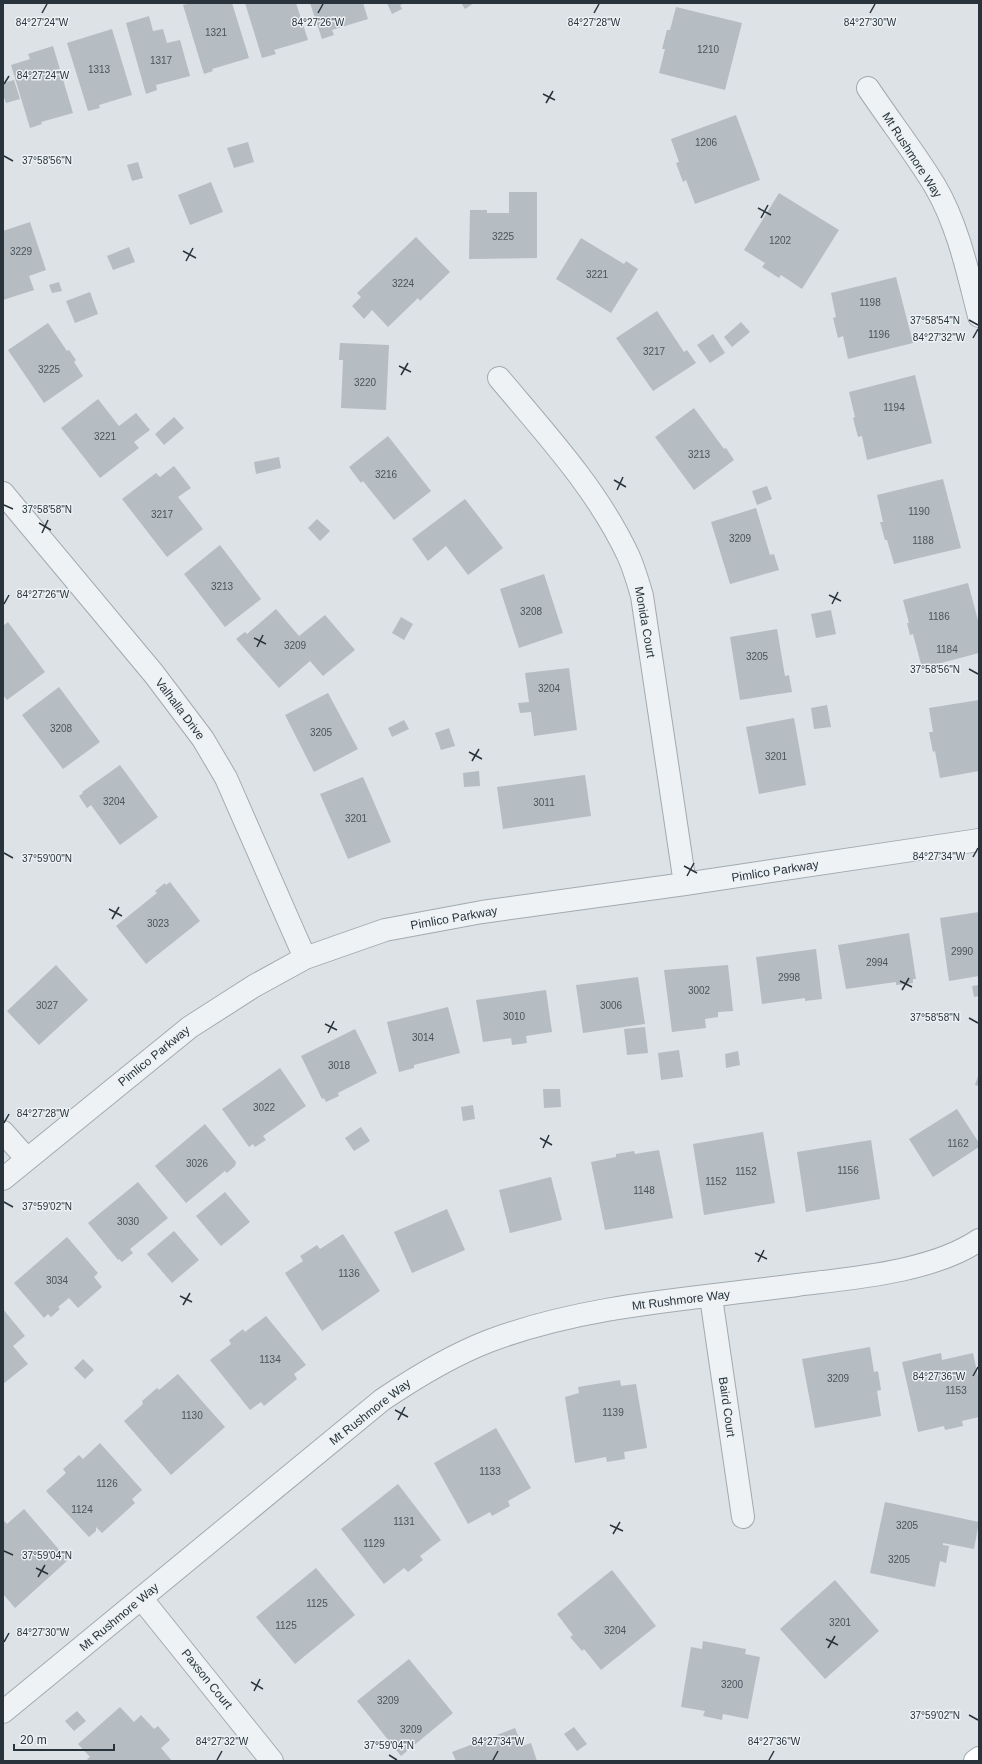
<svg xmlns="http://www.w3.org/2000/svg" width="982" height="1764" font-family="Arial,sans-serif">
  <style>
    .building { fill: #b5bcc2 }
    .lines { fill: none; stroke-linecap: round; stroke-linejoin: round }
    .street-casing { stroke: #a3aaaf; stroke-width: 24 }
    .primary-casing { stroke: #9da9b0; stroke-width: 24 }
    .street { stroke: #eff2f4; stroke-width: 22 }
    .primary { stroke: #fff; stroke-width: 22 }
    .ticks { fill: none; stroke: #28333b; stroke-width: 1.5 }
    .labels { text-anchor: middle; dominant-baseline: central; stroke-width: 3; stroke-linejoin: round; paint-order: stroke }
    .number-label { font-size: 10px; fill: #4b555d }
    .street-label { font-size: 12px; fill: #28333b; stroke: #ecf1f4 }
    .ticks-label { font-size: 10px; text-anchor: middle; fill: #28333b; stroke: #ecf1f4; stroke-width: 3; stroke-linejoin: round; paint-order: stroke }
  </style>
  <rect width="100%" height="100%" fill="#dde2e6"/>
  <!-- building -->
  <path class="building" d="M191,3H232L249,58L212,69L213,71L204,74L183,5Z
    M245,3H296L308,40L274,50L276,54L262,58Z
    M310,3H363L368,19L332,30L334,35L322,39Z
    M387,3H405L400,5L402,9L392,14Z
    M461,3H474L465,9Z
    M676,7L742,23L725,90L659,73L665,49H662L667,30H670Z
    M149,16L153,31L163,29L167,43L180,40L190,76L156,85L157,90L146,94L126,23Z
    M112,29L132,95L99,105L100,108L88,111L67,43Z
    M53,46L73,113L41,122L42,124L30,128L11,65L30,59L28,54Z
    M14,80L20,99L6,103L3,94V83Z
    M736,115L760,180L695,204L686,180L683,182L676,163L679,162L671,139Z
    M248,142L254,162L234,168L227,148Z
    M138,162L143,178L132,181L127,165Z
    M211,182L223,212L190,225L178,195Z
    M509,192H537V258L469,259L470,210H487V213H509Z
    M779,193L839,230L802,289L781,275L779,278L762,267L765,263L744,250Z
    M30,222L46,270L29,276L34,290L3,300V231Z
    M416,237L450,272L420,301L418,298L388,327L372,310L364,319L352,306L361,297L357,293Z
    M581,238L624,264L626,261L638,269L611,313L556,279Z
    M129,247L135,262L113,270L107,256Z
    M896,277L913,343L848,359L843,336L838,338L833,318L836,317L831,293Z
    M59,282L62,291L52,293L49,285Z
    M90,292L98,314L75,323L66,301Z
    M657,311L684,352L687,350L696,363L653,391L616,338Z
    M741,322L750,332L732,347L724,337Z
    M48,323L67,351L69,350L76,360L74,362L83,376L44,403L8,350Z
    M713,334L725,353L710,363L697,345Z
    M340,343L389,345L386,410L341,408L343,360H339Z
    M915,375L932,443L867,460L862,436L858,437L853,418L855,417L849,392Z
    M98,399L119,426L136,413L150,430L134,442L139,448L100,478L61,428Z
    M694,408L724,449L726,448L734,460L694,490L655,437Z
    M174,417L184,428L164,445L155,434Z
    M388,436L431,491L394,520L363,481L361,483L349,467Z
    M279,457L281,468L256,474L254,462Z
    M174,466L191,488L178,497L203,529L167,557L122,499L156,473L160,477Z
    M943,479L961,548L894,564L887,540H885L880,522H883L877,495Z
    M767,486L772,499L757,505L752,491Z
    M465,499L503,548L468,575L446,546L428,561L412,539Z
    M756,508L770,555L774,554L779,570L730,584L711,522Z
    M317,519L330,531L320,541L308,528Z
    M220,545L261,599L225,627L184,574Z
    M544,574L563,633L519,648L500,589Z
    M968,583L979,624V653L922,668L913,634L910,635L907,623H909L903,600Z
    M276,609L299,636L325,615L355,650L323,676L310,661L279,688L236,639L245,632L247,634Z
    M831,610L836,634L816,638L811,614Z
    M401,617L413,624L404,640L392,633Z
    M8,622L45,672L7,700L3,695V626Z
    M777,629L785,676L789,675L792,692L740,700L730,637Z
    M569,668L577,730L534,736L531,712L520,713L518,703L529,702L525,673Z
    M59,687L100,742L63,769L22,715Z
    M328,693L358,749L314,772L285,715Z
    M979,700V771L940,778L935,751L933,752L929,732H933L929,708Z
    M827,705L831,727L814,729L811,708Z
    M794,718L806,785L759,794L746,727Z
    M404,720L409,729L392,737L388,728Z
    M449,728L455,746L441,750L435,733Z
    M120,765L158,817L120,845L91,805L87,808L79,796L83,793L82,792Z
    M479,771L480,786L464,787L463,773Z
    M585,775L591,816L503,829L497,787Z
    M363,777L391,842L348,859L320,794Z
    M170,882L200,921L146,964L116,926L157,893L155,891L165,883L166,885Z
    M979,912V976L949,981L940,918Z
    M909,933L916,979H913V983L896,985V982L846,989L838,945Z
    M816,949L822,999L805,1001V998L762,1004L756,957Z
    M56,965L88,1000L39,1045L7,1011Z
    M728,965L733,1011L718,1012V1017L705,1019L706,1028L672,1032L664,970Z
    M638,977L645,1024L583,1033L576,985Z
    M979,985V996L974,997L972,986Z
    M546,990L552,1032L526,1036L527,1043L512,1045L511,1038L483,1042L476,1000Z
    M448,1007L460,1053L414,1065V1068L399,1072L387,1022Z
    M645,1027L648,1053L627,1055L624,1029Z
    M355,1029L377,1073L338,1093L339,1096L326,1102L324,1098L322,1099L301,1056Z
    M679,1050L683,1077L661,1080L658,1053Z
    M738,1051L740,1065L726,1068L725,1054Z
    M280,1068L306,1106L263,1136L266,1140L255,1147L253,1144L249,1147L222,1109Z
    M979,1073V1086L975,1085Z
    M543,1089H560L561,1107L544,1108Z
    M473,1105L475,1119L463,1121L461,1107Z
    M957,1109L979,1143V1147L933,1177L909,1139Z
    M205,1124L236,1162L235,1166L227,1173L225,1171L186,1203L155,1166Z
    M361,1127L370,1141L354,1151L345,1138Z
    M763,1132L775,1203L704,1215L693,1144Z
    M871,1140L880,1199L806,1212L797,1152Z
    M659,1150L673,1218L605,1230L591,1162L616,1157V1154L634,1151L635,1154Z
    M551,1177L562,1220L510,1233L499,1190Z
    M138,1182L168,1218L130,1249L133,1253L122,1262L119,1259L118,1260L88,1223Z
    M225,1192L250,1222L221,1246L196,1216Z
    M447,1209L465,1250L412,1273L394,1232Z
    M174,1231L199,1260L172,1283L147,1254Z
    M343,1234L380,1291L322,1331L285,1273L303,1261L300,1256L317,1245L320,1249Z
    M67,1237L98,1273L94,1277L102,1287L78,1308L69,1298L58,1307L60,1309L51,1317L48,1314L44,1318L14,1283Z
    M3,1309L25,1336L13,1346L28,1364L3,1384Z
    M266,1316L306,1365L294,1374L297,1379L264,1406L261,1402L250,1410L210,1360L231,1344L229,1340L243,1329L245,1332Z
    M870,1347L874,1372L878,1371L881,1390L877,1391L881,1416L815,1428L802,1359Z
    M941,1353L942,1360L973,1353L979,1381V1417L962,1421L963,1426L945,1430L944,1426L918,1432L902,1362Z
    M83,1359L94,1370L85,1379L74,1368Z
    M178,1374L225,1427L171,1475L124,1421L143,1404L142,1401L157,1388L159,1390Z
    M620,1380L621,1386L636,1384L647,1448L624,1452L625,1459L607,1462L606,1457L575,1463L565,1397L579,1393L578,1387Z
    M496,1428L531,1488L508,1501L510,1506L492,1516L490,1512L468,1524L434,1463Z
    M100,1443L142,1490L132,1499L135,1503L102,1533L96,1527V1531L89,1537L46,1491L66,1473L63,1469L79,1455L83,1459Z
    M398,1484L441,1540L420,1556L423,1560L408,1572L404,1568L384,1584L341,1529Z
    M885,1502L979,1522L974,1549L943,1543V1545L949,1546L946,1563L940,1561L935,1587L870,1573Z
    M24,1509L68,1560L15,1608L3,1594V1520L7,1524Z
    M316,1568L355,1615L295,1664L256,1617Z
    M612,1570L656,1626L601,1670L584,1649L582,1651L570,1637L573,1635L557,1614Z
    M835,1580L879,1631L825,1679L780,1629Z
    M703,1641L746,1649L745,1654L760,1657L748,1719L723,1714L722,1720L703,1716L705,1711L681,1707L691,1647L702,1649Z
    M409,1659L453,1713L401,1756L357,1701Z
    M120,1707L134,1722L141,1715L154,1729L158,1726L170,1740L161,1748L172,1761H89L87,1759L90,1757L78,1744Z
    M77,1711L86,1721L74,1731L65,1721Z
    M574,1727L587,1744L577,1751L564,1734Z
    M515,1728L522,1746L531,1743L537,1761H456L452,1752Z"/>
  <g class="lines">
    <defs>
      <path id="street" d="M868,88C890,121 915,153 935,186C958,225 968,273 979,316
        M499,378C546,434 597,489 628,555C634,568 638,582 642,596L685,884
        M3,493L154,674L203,739L226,778L305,958
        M3,1132L27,1159
        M3,1179L190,1027L254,986L305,958L385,930L482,912L685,884L979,840
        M711,1297L743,1517
        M141,1598L272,1761
        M3,1712L382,1400C416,1377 450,1356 489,1341C587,1304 694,1299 797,1285C853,1278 932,1272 979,1240"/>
      <path id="primary" d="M975,1761L979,1758"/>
    </defs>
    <!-- street casing -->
    <use href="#street" class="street-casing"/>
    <!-- primary casing -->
    <use href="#primary" class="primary-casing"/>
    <!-- street -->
    <use href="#street" class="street"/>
    <!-- primary -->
    <use href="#primary" class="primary"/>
  </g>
  <!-- ticks -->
  <path class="ticks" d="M42,13L47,4M318,13L323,4M594,13L599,4M870,13L875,4M4,84L9,76M543,94L555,100M546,103L553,91M4,156L13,161M758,208L771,215M761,218L768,205M183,251L196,258M186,261L193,248M969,320L978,325M973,338L978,329M399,366L411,372M401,375L408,363M614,480L626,487M617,490L623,477M4,505L13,509M39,523L51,530M42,533L48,520M829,595L841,601M4,604L9,595M832,604L838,592M254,638L266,644M257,647L263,635M969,669L978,674M469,752L482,759M472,761L479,749M4,853L13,858M973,857L978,848M684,866L697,873M687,876L694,863M109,909L122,916M112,919L119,907M900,981L912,987M902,990L909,978M969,1018L978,1023M325,1024L337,1030M328,1033L334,1021M4,1123L9,1114M540,1138L552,1145M543,1148L549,1135M4,1202L13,1207M755,1253L767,1259M758,1262L764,1250M180,1296L192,1302M183,1305L190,1293M973,1376L978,1367M395,1410L408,1417M398,1420L405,1407M610,1525L623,1531M613,1534L620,1522M4,1551L13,1555M36,1568L48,1574M38,1577L45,1565M826,1639L838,1645M4,1642L9,1633M828,1648L835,1636M251,1682L263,1689M254,1691L260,1679M969,1715L978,1720M389,1755L397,1760M217,1760L222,1751M493,1760L498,1751M769,1760L774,1751"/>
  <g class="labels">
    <!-- number labels -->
    <g class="number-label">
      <text x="216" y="32">1321</text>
      <text x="708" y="49">1210</text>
      <text x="161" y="60">1317</text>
      <text x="99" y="69">1313</text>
      <text x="706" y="142">1206</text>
      <text x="503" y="236">3225</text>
      <text x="780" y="240">1202</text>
      <text x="21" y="251">3229</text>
      <text x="597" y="274">3221</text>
      <text x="403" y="283">3224</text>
      <text x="870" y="302">1198</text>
      <text x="879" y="334">1196</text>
      <text x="654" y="351">3217</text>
      <text x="49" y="369">3225</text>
      <text x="365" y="382">3220</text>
      <text x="894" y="407">1194</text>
      <text x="105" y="436">3221</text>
      <text x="699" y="454">3213</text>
      <text x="386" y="474">3216</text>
      <text x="919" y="511">1190</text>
      <text x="162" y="514">3217</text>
      <text x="740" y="538">3209</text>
      <text x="923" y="540">1188</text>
      <text x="222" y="586">3213</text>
      <text x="531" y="611">3208</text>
      <text x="939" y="616">1186</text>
      <text x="295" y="645">3209</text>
      <text x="947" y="649">1184</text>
      <text x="757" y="656">3205</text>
      <text x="549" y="688">3204</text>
      <text x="61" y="728">3208</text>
      <text x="321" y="732">3205</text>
      <text x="776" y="756">3201</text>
      <text x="114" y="801">3204</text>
      <text x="544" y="802">3011</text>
      <text x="356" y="818">3201</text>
      <text x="158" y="923">3023</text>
      <text x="962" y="951">2990</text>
      <text x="877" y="962">2994</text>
      <text x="789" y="977">2998</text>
      <text x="699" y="990">3002</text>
      <text x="47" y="1005">3027</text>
      <text x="611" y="1005">3006</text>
      <text x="514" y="1016">3010</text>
      <text x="423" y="1037">3014</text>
      <text x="339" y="1065">3018</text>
      <text x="264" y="1107">3022</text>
      <text x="958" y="1143">1162</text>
      <text x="197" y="1163">3026</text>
      <text x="848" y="1170">1156</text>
      <text x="746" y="1171">1152</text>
      <text x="716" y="1181">1152</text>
      <text x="644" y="1190">1148</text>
      <text x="128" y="1221">3030</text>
      <text x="349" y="1273">1136</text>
      <text x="57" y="1280">3034</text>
      <text x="270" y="1359">1134</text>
      <text x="838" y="1378">3209</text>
      <text x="956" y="1390">1153</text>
      <text x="613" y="1412">1139</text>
      <text x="192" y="1415">1130</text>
      <text x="490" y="1471">1133</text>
      <text x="107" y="1483">1126</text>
      <text x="82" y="1509">1124</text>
      <text x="404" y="1521">1131</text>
      <text x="907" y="1525">3205</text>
      <text x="374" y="1543">1129</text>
      <text x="899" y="1559">3205</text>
      <text x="317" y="1603">1125</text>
      <text x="840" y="1622">3201</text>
      <text x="286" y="1625">1125</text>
      <text x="615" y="1630">3204</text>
      <text x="732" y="1684">3200</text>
      <text x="388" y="1700">3209</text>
      <text x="411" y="1729">3209</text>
    </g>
    <!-- street labels -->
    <g class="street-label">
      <text transform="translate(912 155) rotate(57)">Mt Rushmore Way</text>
      <text transform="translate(645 622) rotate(80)">Monida Court</text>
      <text transform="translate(180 709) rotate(53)">Valhalla Drive</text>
      <text transform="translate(775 871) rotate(-9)">Pimlico Parkway</text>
      <text transform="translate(454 918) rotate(-10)">Pimlico Parkway</text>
      <text transform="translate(154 1056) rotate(-39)">Pimlico Parkway</text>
      <text transform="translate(681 1300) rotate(-7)">Mt Rushmore Way</text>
      <text transform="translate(727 1407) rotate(82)">Baird Court</text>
      <text transform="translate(370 1412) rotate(-38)">Mt Rushmore Way</text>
      <text transform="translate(119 1617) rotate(-40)">Mt Rushmore Way</text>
      <text transform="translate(207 1679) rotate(51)">Paxson Court</text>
    </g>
  </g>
  <g class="ticks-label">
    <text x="42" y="26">84°27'24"W</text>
    <text x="318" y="26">84°27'26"W</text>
    <text x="594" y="26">84°27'28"W</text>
    <text x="870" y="26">84°27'30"W</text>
    <text x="43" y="79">84°27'24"W</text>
    <text x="47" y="164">37°58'56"N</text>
    <text x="935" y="324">37°58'54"N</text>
    <text x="939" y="341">84°27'32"W</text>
    <text x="47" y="513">37°58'58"N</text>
    <text x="43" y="598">84°27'26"W</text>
    <text x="935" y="673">37°58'56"N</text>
    <text x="939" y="860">84°27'34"W</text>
    <text x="47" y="862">37°59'00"N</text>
    <text x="935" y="1021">37°58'58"N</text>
    <text x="43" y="1117">84°27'28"W</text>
    <text x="47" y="1210">37°59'02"N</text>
    <text x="939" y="1380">84°27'36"W</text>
    <text x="47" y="1559">37°59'04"N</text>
    <text x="43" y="1636">84°27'30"W</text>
    <text x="935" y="1719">37°59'02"N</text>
    <text x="222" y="1745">84°27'32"W</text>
    <text x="498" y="1745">84°27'34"W</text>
    <text x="774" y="1745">84°27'36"W</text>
    <text x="389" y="1749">37°59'04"N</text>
  </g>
  <!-- border -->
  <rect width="982" height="1764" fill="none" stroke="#28333b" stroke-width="8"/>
  <!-- scale -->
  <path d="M14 1744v6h100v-6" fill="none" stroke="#28333b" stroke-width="2"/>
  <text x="20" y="1744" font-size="12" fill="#28333b" stroke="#ecf1f4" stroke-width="3" paint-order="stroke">20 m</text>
</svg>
